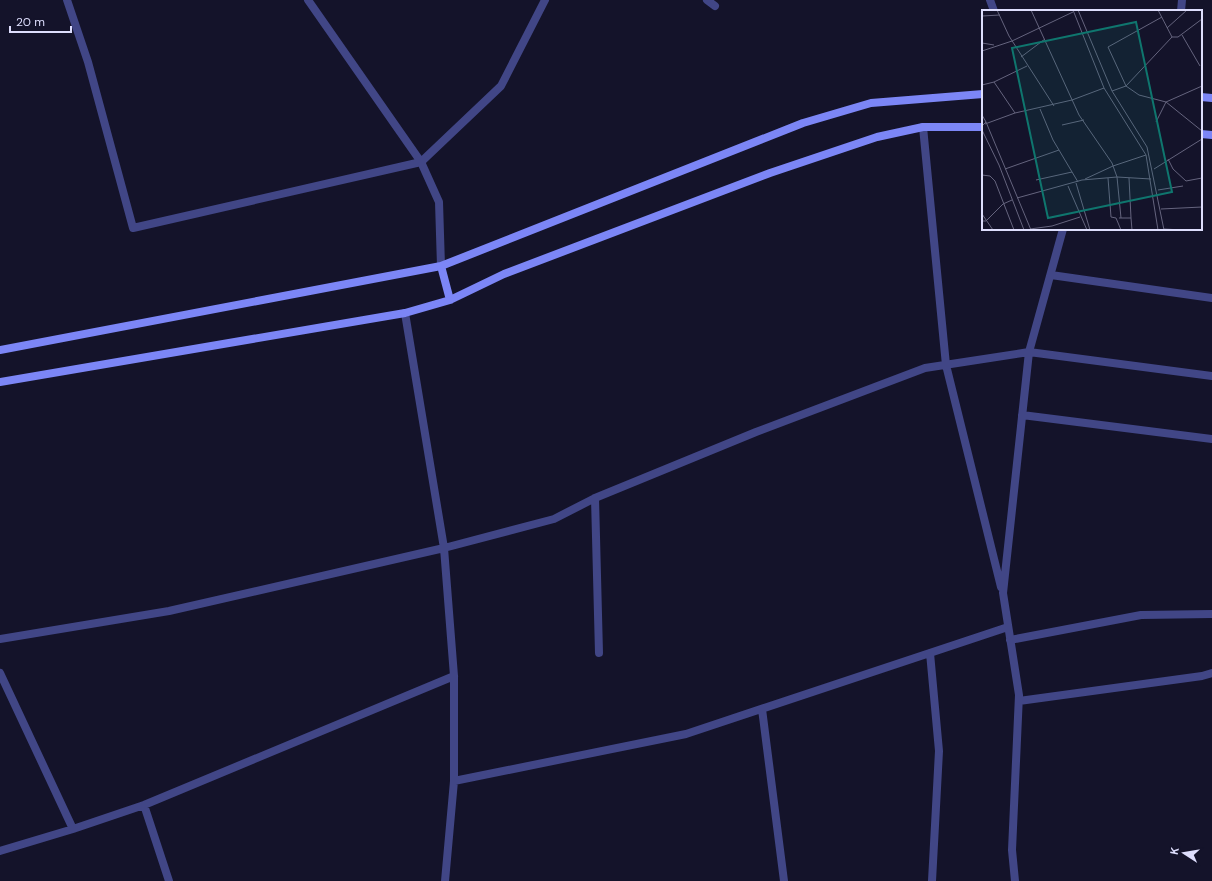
<svg xmlns="http://www.w3.org/2000/svg" width="1212" height="881" font-family="'DM Sans',sans-serif">
  <style>
    .lines { fill: none; stroke-linecap: round; stroke-linejoin: round }
    .minor { stroke: #414686; stroke-width: 8 }
    .secondary { stroke: #7c86f6; stroke-width: 8 }
    .inset-road { fill: none; stroke: #65647e; stroke-width: 1 }
    .view { fill: #0f766e; fill-opacity: 0.15; stroke: #0f766e; stroke-width: 2 }
    .inset-edge { fill: none; stroke: #dedefd; stroke-width: 2 }
  </style>
  <rect width="100%" height="100%" fill="#14132a"/>
  <g class="lines">
    <!-- minor -->
    <path class="minor" d="M67,0L88,62L133,228L421,162L501,86L545,0
      M308,0L421,162L439,202L441,266
      M707,0L715,6
      M990,0L994,11
      M1181,11L1182,0
      M923,127L946,365L1001,587
      M1051,275L1212,298
      M405,313L444,548L454,676V781L445,881
      M1022,415L1212,439
      M595,498L599,653
      M0,639L169,611L444,548L554,519L595,498L756,432L925,368L1029,352L1212,376
      M1010,640L1141,615L1212,614
      M930,653L939,751L932,881
      M0,673L73,829
      M1019,701L1202,676L1212,673
      M762,709L784,881
      M454,781L686,734L1008,627
      M144,805L169,881
      M0,851L73,829L144,805L454,676
      M1015,881L1012,850L1019,695L1003,593L1029,352L1063,229"/>
    <!-- secondary -->
    <path class="secondary" d="M1201,97L1212,98
      M1201,134L1212,135
      M441,266L450,300
      M0,350L441,266L803,123L871,103L983,94
      M0,382L405,313L450,300L504,274L770,173L877,137L923,127H983"/>
  </g>
  <!-- overview -->
  <g transform="translate(982 10)">
    <rect width="220" height="220" fill="#14132a"/>
    <path class="inset-road" d="M15,0L27,26L72,96M49,0L97,105L130,153L135,167L139,208M91,0L122,78L164,145L176,220M96,0L130,81L165,137L182,220M0,6L18,5M180,7L126,37L144,76L157,85L184,92L220,121M185,18L205,0M200,25L218,56M190,27H196L220,9M0,33L12,35M0,41L30,31L91,2M39,47L63,29M12,72L33,103M0,75L12,72L45,56M130,81L144,76L190,27L176,0M58,99L71,130L96,172M0,105L4,112L0,116M4,112L49,220M174,112L184,92L220,76M3,114L33,103L90,90L122,78M80,115L102,110M0,120L17,155L42,220M186,149L191,159L204,171L220,168M23,159L77,140M172,159L220,129M0,165L8,166L13,171L32,220M126,168L129,207L134,208L139,220M103,169L131,156L164,145M54,170L90,162M94,173L108,220M86,176L105,220M176,180L201,176M35,188L100,170L135,167L169,169M179,199L220,197M0,204L11,220M137,208H149L147,168M149,208L150,220M0,211H4L21,194L30,190M48,219L70,216L98,207M182,219L200,220"/>
    <path class="view" d="M154,12L190,182L66,208L30,38Z"/>
    <rect width="220" height="220" class="inset-edge"/>
  </g>
  <!-- north arrow -->
  <g transform="translate(1184 853) rotate(282)" stroke="#14132a" stroke-width="3" paint-order="stroke">
  <path d="M0-3L7 15L0 10L-7 15Z" fill="#dedefd"/>
  <text y="-6" font-size="11" font-weight="bold" text-anchor="middle" fill="#dedefd">K</text>
  </g>
  <!-- scale -->
  <path d="M10 26v6h61v-6" fill="none" stroke="#dedefd" stroke-width="2"/>
  <text x="16" y="26" font-size="12" fill="#dedefd" stroke="#14132a" stroke-width="3" paint-order="stroke">20 m</text>
</svg>
